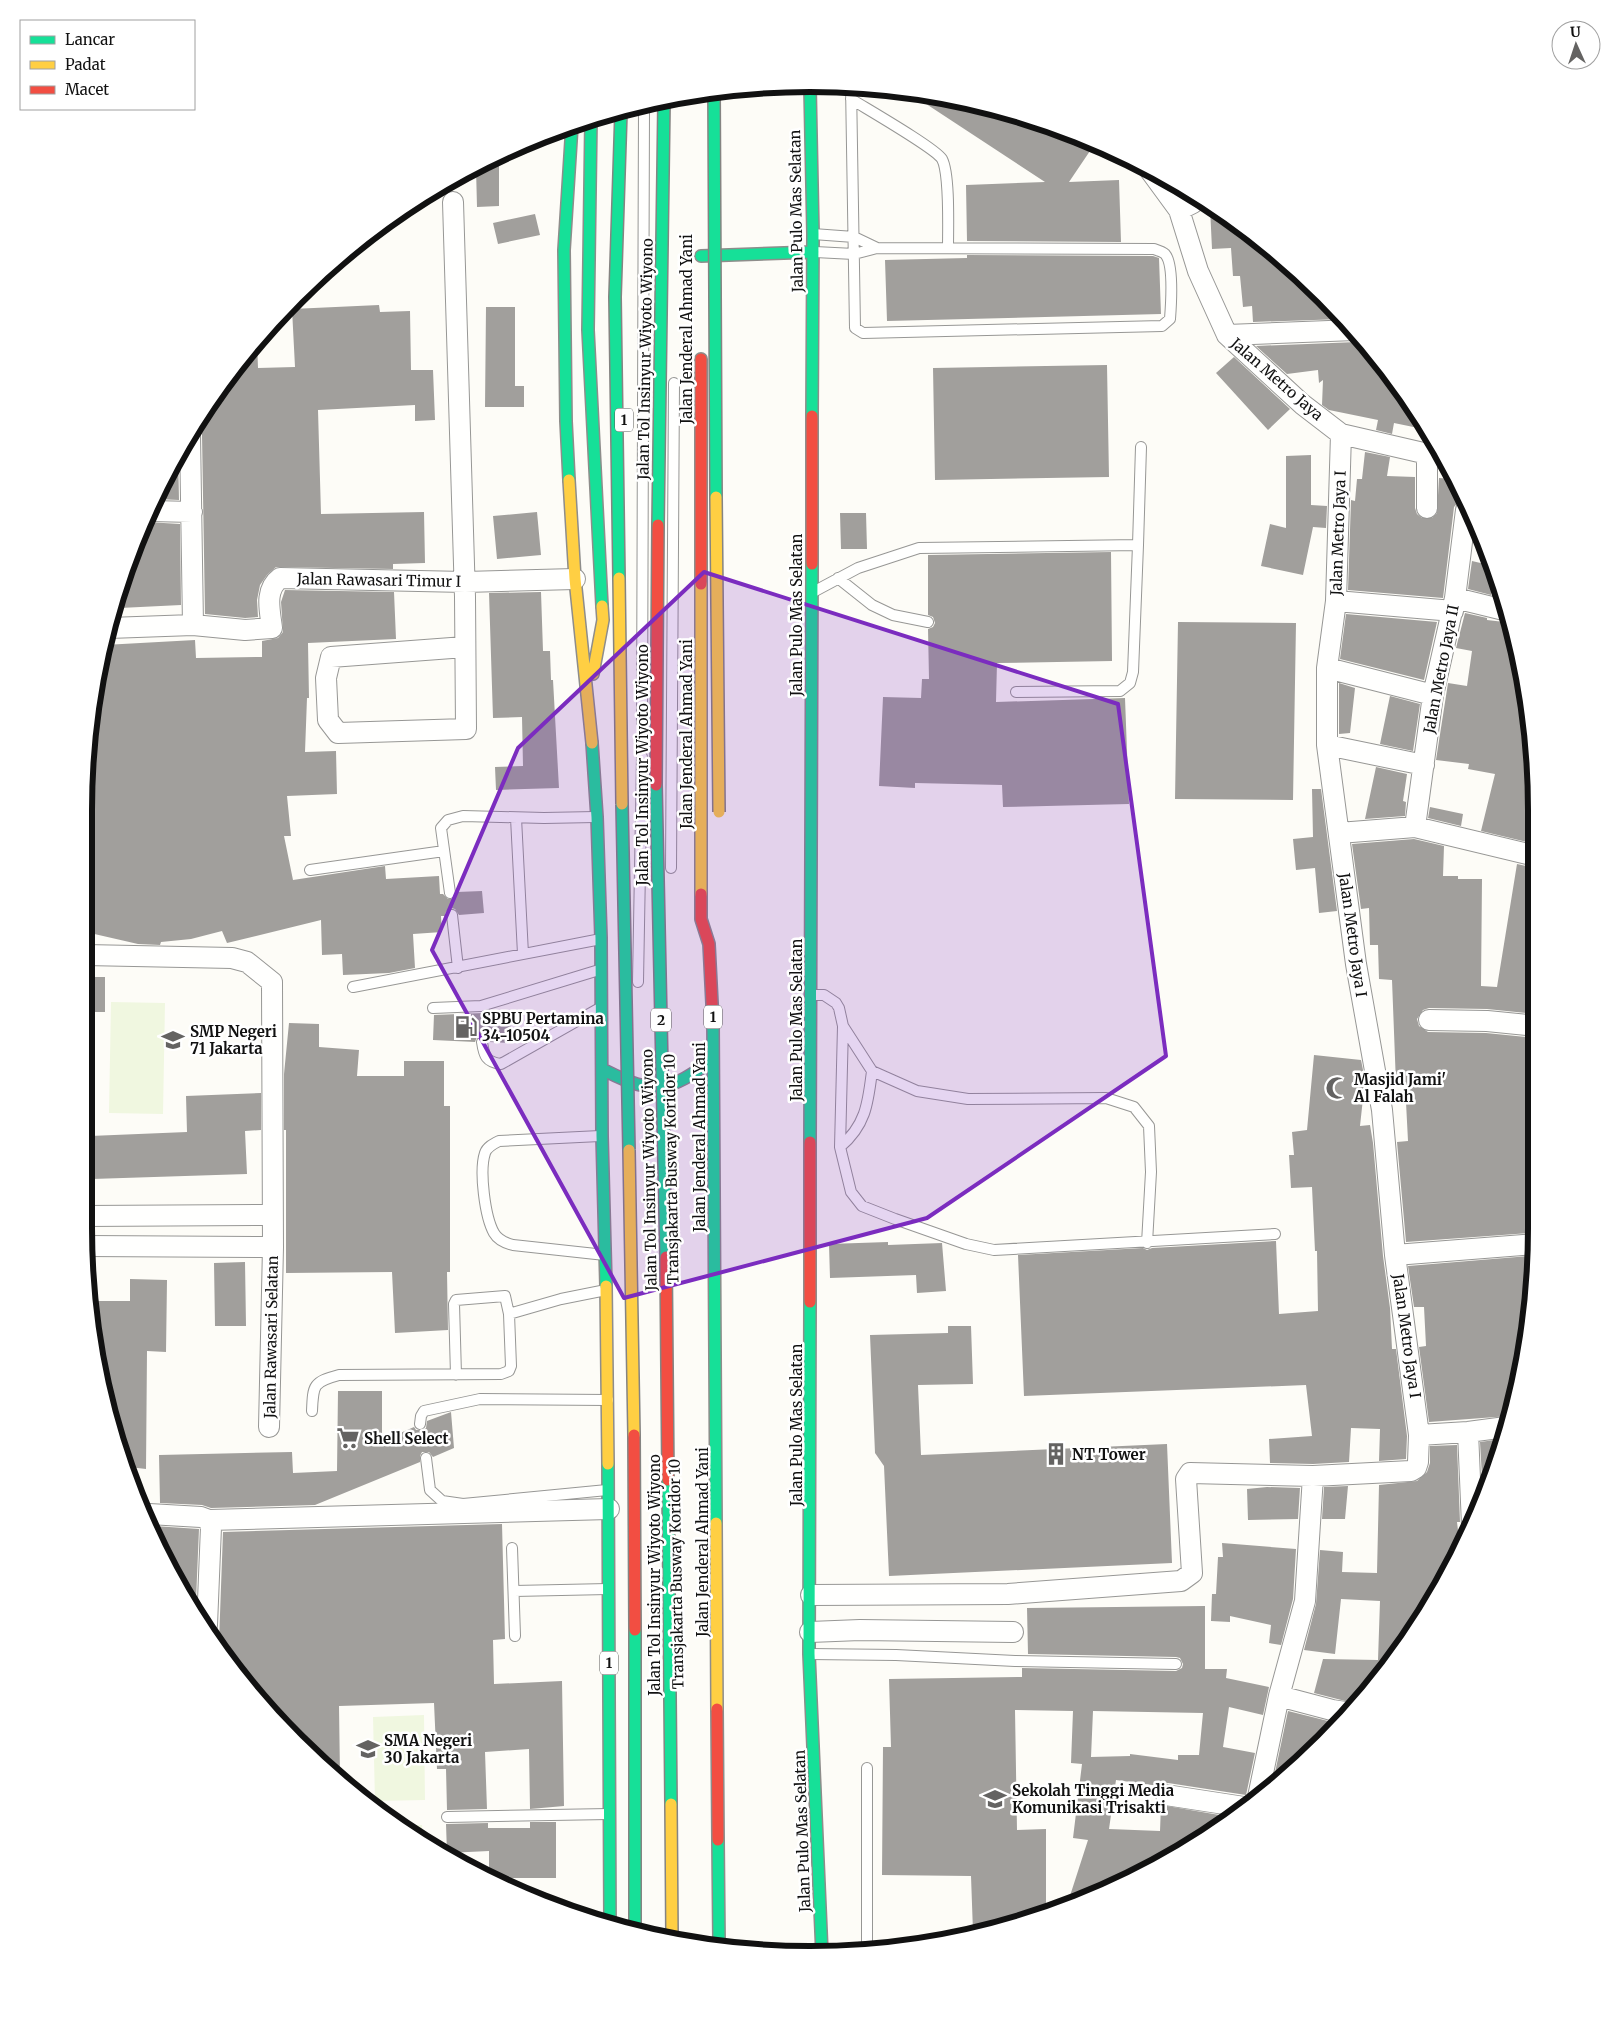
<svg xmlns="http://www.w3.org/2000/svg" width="1621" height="2039" font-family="Merriweather,serif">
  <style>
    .pitch { fill: #f0f7e0 }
    .building { fill: #a19f9c; fill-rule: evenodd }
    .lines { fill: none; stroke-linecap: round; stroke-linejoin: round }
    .lane-casing { stroke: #979795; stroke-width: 12 }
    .street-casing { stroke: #979795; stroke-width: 22 }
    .fast-casing { stroke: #8e8d8b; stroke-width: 14 }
    .slow-casing { stroke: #8e8d8b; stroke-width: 14 }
    .jam-casing { stroke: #8e8d8b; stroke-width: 14 }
    .lane { stroke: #fffffe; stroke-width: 10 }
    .street { stroke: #fffffe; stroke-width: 20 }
    .fast { stroke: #16e098; stroke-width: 11 }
    .slow { stroke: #ffcf43; stroke-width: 11 }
    .jam { stroke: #f24e42; stroke-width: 11 }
    .fast-bridge-casing { stroke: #858482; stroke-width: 14; stroke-linecap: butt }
    .slow-bridge-casing { stroke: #858482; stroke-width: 14; stroke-linecap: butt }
    .jam-bridge-casing { stroke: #858482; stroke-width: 14; stroke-linecap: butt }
    .fast-bridge { stroke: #16e098; stroke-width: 11 }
    .slow-bridge { stroke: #ffcf43; stroke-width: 11 }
    .jam-bridge { stroke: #f24e42; stroke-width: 11 }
    .marked { fill: #7b2cbf; fill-opacity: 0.2; stroke: #7b2cbf; stroke-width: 4; stroke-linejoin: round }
    .labels { text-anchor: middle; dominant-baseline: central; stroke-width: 5; stroke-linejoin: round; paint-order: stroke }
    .shield { fill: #fff; stroke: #585858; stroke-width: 1 }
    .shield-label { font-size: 14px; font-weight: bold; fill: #111 }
    .street-label { font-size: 15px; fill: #111; stroke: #fff }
    .poi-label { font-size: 15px; font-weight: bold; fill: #111; stroke: #fff; text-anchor: start }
    .rim { fill: none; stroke: #111; stroke-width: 6 }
  </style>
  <rect width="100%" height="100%" fill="#fdfcf7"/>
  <!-- pitch -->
  <path class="pitch" d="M111,1002L165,1003L163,1114L109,1113Z
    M424,1715L425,1800L375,1801L373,1717Z
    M422,1825L423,1839L406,1826Z"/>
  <!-- building -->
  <path class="building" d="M911,94L999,109L1094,145L1069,182L1119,180L1121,242L967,241L966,185L1045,182Z
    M499,158V206L477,207L476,168Z
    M1210,207L1253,234L1343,319L1253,322L1252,306L1243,307L1240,276H1233L1231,248L1212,249Z
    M535,214L540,235L498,244L493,223Z
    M967,255L1153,256L1159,258L1161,314L887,321L885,260L967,258Z
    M379,305L380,312L410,311L411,370H433L435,420L415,421V405L318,410L321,514L424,512L425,563L393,564V569L276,567L267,575L260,585L257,600L258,617L245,618L205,614L202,435L197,425L257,341L258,368L295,367L292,309Z
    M486,307H515V386H524V407H485Z
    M1357,342V345L1366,344L1428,430L1394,423L1392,434L1376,430L1378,420L1329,410L1322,405L1323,380L1319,383L1318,370L1287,374L1256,346Z
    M1234,357L1290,409L1268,430L1216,373Z
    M1107,365L1109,477L935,480L933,368Z
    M1365,452L1390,457L1387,476L1415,477V508L1417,514L1422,518H1432L1437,513L1439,478L1453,479L1461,499L1454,507L1443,598L1348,590L1351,500L1355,501L1357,479H1362Z
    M178,453L179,500L157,499L162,489Z
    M1311,455V505L1327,506L1326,528L1313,527L1303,575L1261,566L1270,524L1286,528V456Z
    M537,512L541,555L497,559L493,516Z
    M840,513H866L867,549H841Z
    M147,522L180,524L181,605L120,608L119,588L122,577Z
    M1111,552L1112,661L997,663L996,702L1125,698L1129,804L1003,807L1002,785L915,783V788L879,786L883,697L921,698L922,679H929L928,629L933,627L935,623L933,617L928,615V555Z
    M1472,561L1489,565L1494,578L1491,595L1468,589Z
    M285,590L394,592L396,639L308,643L309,698H307L305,752L336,751L337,794L287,796L291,836H284L293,880L385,866L386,879L439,876L440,894H443L448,899H454L457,892L482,891L484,913L459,915L455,909L451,908L446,912L445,916H441L442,932L413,934L415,968L389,973L343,975L342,954L322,955L321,920L227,943L222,931L191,939L161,942L160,945L138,944L90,933V890L85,889V763L94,693H100L99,665L104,645L195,640L196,658L262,657V641L278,638L283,632L281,602Z
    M541,592L543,651H550L551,680H553L559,788L496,790L495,767L523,766L522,717L493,718L489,593Z
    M1465,613L1487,618V620L1513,623L1536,763V844L1481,831L1495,774L1468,769L1469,764L1436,760L1448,683L1467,686L1472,651L1456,648Z
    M1346,614L1437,622L1424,680L1340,659Z
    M1178,622L1296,623L1293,800L1175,799Z
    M1339,683L1355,688L1350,733L1339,734Z
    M1390,696L1420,704L1413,751L1380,744Z
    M1376,767L1407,774L1403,801L1406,802L1405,816L1365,819Z
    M1312,789H1321L1337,911L1319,913L1315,868L1296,870L1293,839L1313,837Z
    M1430,807L1463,814L1461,826L1428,818Z
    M1414,839L1444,846L1443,876H1458V879H1482L1481,986L1497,987L1517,864L1536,868V924H1534L1532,974H1536L1537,1014L1487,1009L1429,1008L1423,1010L1417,1019L1419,1026L1428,1032L1486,1033L1537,1038V1225L1528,1226V1233L1406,1242L1397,1142L1408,1141L1405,1083L1396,1084L1392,980L1379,979L1378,945H1370L1369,908L1361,909L1352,844Z
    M85,977H105V1012H84Z
    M483,1013L511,1014L510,1043L489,1042L487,1037L481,1035L477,1037L475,1042L433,1040L434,1015Z
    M289,1023L319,1024V1047L359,1050L357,1076H404V1061H444V1106H450V1272H447L448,1330L395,1333L392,1272L286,1273V1130H284V1074Z
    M1314,1055L1361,1060L1365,1080L1360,1126L1370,1125L1373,1143L1383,1256L1390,1308L1392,1349H1396L1407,1436L1406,1459L1379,1461L1380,1429L1351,1428L1349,1462L1313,1464L1270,1463L1269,1439L1312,1436L1306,1385L1024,1396L1018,1255L1143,1248L1147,1250L1152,1248L1276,1241L1279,1314L1318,1311L1317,1251H1315L1312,1187L1291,1188L1289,1155H1294L1292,1132L1307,1130Z
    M261,1093V1130L245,1131L247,1174L92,1179L90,1136L187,1132L186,1096Z
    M888,1242V1245L942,1243L946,1291L917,1293L916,1275L830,1278L829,1244Z
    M1529,1256L1531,1294L1523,1370L1509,1416L1429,1422L1419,1347L1426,1346L1424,1307H1414L1408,1266Z
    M245,1262L246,1326H215L214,1263Z
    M130,1279L167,1280L166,1352L147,1351L146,1469L129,1467L108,1416L93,1301H130Z
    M948,1326H971L973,1384L918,1385L921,1455L1167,1444L1172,1563L889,1576L884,1466L875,1453L870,1335L948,1333Z
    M338,1391H382V1441L414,1427L416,1430H422L426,1428L427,1421L451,1412L454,1448L433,1457L429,1452H422L420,1456V1462L315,1505L211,1508L202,1505L160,1503L159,1455L292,1452L293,1473L337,1471Z
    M1502,1439L1485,1495H1483L1480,1442Z
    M1457,1445L1460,1522H1457L1460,1547L1415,1632L1353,1703L1314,1693L1323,1659L1378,1660L1380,1601L1341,1599L1335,1654L1304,1650L1316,1604L1320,1550L1343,1552L1342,1572L1377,1573L1379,1485L1417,1481L1427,1472L1430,1463V1446Z
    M1348,1486L1345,1519H1322L1324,1487Z
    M1267,1487L1300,1488L1298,1519L1248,1520L1247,1489Z
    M502,1524L505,1639L493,1640L494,1684L562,1681L564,1806L530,1809L529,1749L485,1752L487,1809L447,1810L446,1769H437L434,1703L339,1706L340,1776L296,1742L219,1642L223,1532Z
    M154,1526L199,1529L196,1600H187L181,1592Z
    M1222,1543L1296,1549L1293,1599L1281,1645L1269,1643L1271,1625L1230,1616V1622L1211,1621L1212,1594H1216L1218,1557H1223Z
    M1205,1606V1669H1227L1226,1678L1269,1687L1263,1715L1229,1707L1223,1747L1255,1753L1246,1795L1168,1783L1159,1786L1116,1780L1109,1829L1160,1831L1161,1805L1231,1817L1178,1855L1157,1854L1156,1865L1068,1902L1088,1840L1073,1838L1082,1764L1071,1763L1073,1711L1015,1710L1017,1830L1046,1829V1911L998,1931L973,1932L971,1876L882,1875L883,1747H891L889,1679L1022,1677V1668L1176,1671L1182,1668L1183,1664L1180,1658L1176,1657L1028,1654L1027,1608ZM1093,1711L1203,1713L1199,1755H1178V1760L1130,1754V1756L1091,1757Z
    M1288,1711L1336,1723L1290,1774L1272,1787Z
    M530,1822H556V1878H496L489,1875V1851L447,1853L446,1824L488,1823V1828H530Z"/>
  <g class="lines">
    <defs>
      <path id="lane" d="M851,99C867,109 935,148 942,159C950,174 948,229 948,248
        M813,234L854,237L877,248
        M815,252L854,254L877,248L1154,249C1157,250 1163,252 1165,254C1174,264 1171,306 1170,319L1162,326L863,333L855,328L851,86
        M1138,545L1141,447
        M838,578L872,605L893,615L928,622
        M815,591L858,568L919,548L1138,545L1133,672L1130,683L1120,691L1016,692
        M642,722L644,107
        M516,818L523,954
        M671,868L674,383
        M310,870L444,851
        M450,893L441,828L448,820L463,816L544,818L595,817
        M452,915L458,968
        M638,982L642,757
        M353,987L601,939
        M812,995H824L836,1003L839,1008L843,1026L872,1071L917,1091L968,1099L1106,1098L1134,1107L1149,1126L1151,1172L1147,1243
        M433,1008L481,1006L599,970
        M843,1026L840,1147L851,1192L862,1206L895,1219L966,1244L994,1250L1275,1234
        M482,1042C484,1056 486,1062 501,1064L598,1009
        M600,1136L499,1141C493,1144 487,1147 485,1153C479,1171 485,1217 494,1233C498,1240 505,1243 513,1245L605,1255
        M840,1147C866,1125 868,1103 872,1071
        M456,1375L454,1304L456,1300L505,1296L509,1314
        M312,1411C313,1385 313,1382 339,1375L501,1374L509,1371L511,1366L509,1314L561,1299L606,1290
        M420,1424L421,1416L424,1411L480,1399L608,1400
        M426,1458L430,1490L442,1501L463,1504L607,1490
        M512,1548L515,1636
        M514,1591L608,1589
        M810,1654L896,1655L1015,1661L1176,1664
        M447,1817L609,1814
        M867,1948V1768
        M823,1950L846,1951"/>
      <path id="street" d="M1149,169L1179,210L1198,271L1227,335L1302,404L1341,434L1445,458
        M453,202L465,597L466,729L338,733L328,720L326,678L331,657L465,647
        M1179,210L1193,203L1196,198
        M1227,335L1355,330
        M190,435L193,625
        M1427,454V508
        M152,511L192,512
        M1455,598L1508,611
        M1336,601L1453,611
        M109,628L193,625L245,630L272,628C270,611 264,590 280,578L465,582L575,579
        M1327,668L1433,695
        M1327,745L1424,765
        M1415,827L1433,695L1455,598L1466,510
        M1339,833L1415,827L1536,856
        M85,955L232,958L247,962L272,982L273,1247L269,1427
        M1429,1020L1487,1021L1537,1026
        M84,1216L272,1215
        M86,1246L273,1247
        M1395,1255L1536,1244
        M1468,1432L1472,1525
        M1419,1435L1468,1432L1506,1427
        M149,1514L201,1517L209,1520L609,1509
        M811,1595L1008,1594L1181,1581L1192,1573L1186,1479L1190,1473L1313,1476L1411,1471L1416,1468L1418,1462L1419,1435L1395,1255L1382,1110L1356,964L1327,745V668L1336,601L1341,434
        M207,1625L211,1527L209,1520
        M810,1632L860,1630L1013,1632
        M1279,1696L1332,1710L1345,1712
        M1166,1795L1244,1807
        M1258,1797L1279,1696L1305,1601L1313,1476"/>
      <path id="fast" d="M810,87L813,234L812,416
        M591,119L588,330L602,606
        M701,256L813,252
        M569,480L566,421L564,250L572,125
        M592,743L597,817L601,938L602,1136L606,1286
        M713,1023L716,1523
        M606,1071C655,1096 669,1091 713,1060
        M810,1142L812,564
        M810,1302L809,1654L822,1954
        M608,1464L610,1925
        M718,1840L719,1943"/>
      <path id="slow" d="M569,480L575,579L592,743
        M701,584V894
        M593,674L603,620L602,606
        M606,1286L608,1464
        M716,1523L717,1709"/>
      <path id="jam" d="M701,359V584
        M812,564V416
        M701,894V919L709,944L713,1023
        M810,1302V1142
        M717,1709L718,1840"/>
    </defs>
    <!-- lane casing -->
    <use href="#lane" class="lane-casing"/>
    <!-- street casing -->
    <use href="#street" class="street-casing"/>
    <!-- fast casing -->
    <use href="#fast" class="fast-casing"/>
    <!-- slow casing -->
    <use href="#slow" class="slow-casing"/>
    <!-- jam casing -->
    <use href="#jam" class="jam-casing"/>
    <!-- lane -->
    <use href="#lane" class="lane"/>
    <!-- street -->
    <use href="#street" class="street"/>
    <!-- fast -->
    <use href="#fast" class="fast"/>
    <!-- slow -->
    <use href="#slow" class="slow"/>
    <!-- jam -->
    <use href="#jam" class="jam"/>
    <defs>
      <path id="fast-bridge" d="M714,90L716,497
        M658,525L664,102
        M619,578L615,297L621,112
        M656,785L666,1257
        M622,804L629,1150
        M668,1480L671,1804
        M635,1630V1932"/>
      <path id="slow-bridge" d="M716,497L719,812
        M619,578L622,804
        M629,1150L634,1435
        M671,1804L672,1937"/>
      <path id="jam-bridge" d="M656,785L658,525
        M666,1257L668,1480
        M634,1435L635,1630"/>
    </defs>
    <!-- fast-bridge casing -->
    <use href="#fast-bridge" class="fast-bridge-casing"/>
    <!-- slow-bridge casing -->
    <use href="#slow-bridge" class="slow-bridge-casing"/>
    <!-- jam-bridge casing -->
    <use href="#jam-bridge" class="jam-bridge-casing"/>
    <!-- fast-bridge -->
    <use href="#fast-bridge" class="fast-bridge"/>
    <!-- slow-bridge -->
    <use href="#slow-bridge" class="slow-bridge"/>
    <!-- jam-bridge -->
    <use href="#jam-bridge" class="jam-bridge"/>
  </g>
  <!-- marked area -->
  <path class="marked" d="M704,572L1118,704L1166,1056L927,1218L624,1298L432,950L518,748Z"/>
  <!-- icons -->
  <defs>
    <symbol id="fuel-bare" viewBox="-9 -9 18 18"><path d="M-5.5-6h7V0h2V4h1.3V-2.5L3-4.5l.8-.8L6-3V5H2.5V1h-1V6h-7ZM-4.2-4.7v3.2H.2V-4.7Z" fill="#646362" stroke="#fff" stroke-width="2.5" paint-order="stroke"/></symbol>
    <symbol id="school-bare" viewBox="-9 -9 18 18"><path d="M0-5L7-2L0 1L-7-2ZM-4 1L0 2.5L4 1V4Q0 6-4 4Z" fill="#646362" stroke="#fff" stroke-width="2.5" paint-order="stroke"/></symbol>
    <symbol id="mosque-bare" viewBox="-9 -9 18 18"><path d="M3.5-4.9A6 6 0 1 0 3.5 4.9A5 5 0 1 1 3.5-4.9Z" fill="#646362" stroke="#fff" stroke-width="2.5" paint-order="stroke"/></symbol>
    <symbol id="supermarket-bare" viewBox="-9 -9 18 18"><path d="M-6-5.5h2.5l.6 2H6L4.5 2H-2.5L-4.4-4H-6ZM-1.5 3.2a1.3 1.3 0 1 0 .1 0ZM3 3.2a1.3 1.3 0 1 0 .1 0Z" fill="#646362" stroke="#fff" stroke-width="2.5" paint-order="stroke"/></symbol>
    <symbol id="building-bare" viewBox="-9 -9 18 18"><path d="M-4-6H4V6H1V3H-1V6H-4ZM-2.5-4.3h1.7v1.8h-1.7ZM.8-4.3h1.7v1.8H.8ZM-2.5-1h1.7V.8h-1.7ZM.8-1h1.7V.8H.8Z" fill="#646362" stroke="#fff" stroke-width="2.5" paint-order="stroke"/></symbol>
    <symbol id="university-bare" viewBox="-9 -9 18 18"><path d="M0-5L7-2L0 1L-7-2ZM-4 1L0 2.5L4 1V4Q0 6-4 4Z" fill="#646362" stroke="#fff" stroke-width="2.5" paint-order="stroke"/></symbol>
  </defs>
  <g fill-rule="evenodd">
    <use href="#fuel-bare" x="450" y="1011" width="32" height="32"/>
    <use href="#school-bare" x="157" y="1024" width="32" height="32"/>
    <use href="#mosque-bare" x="1321" y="1072" width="32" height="32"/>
    <use href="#supermarket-bare" x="332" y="1422" width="32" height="32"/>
    <use href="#building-bare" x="1040" y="1438" width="32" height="32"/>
    <use href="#school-bare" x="352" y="1733" width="32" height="32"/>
    <use href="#university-bare" x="979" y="1783" width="32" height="32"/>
  </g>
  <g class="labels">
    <!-- shield labels -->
    <g class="shield">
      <rect x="615" y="408.5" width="18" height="23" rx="4"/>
      <rect x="704" y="1005.5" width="18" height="23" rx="4"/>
      <rect x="651" y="1008.5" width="20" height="23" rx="4"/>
      <rect x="600" y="1651.5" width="18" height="23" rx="4"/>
    </g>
    <g class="shield-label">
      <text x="624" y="420">1</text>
      <text x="713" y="1017">1</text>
      <text x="661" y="1020">2</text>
      <text x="609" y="1663">1</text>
    </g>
    <!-- street labels -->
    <g class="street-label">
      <text transform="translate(796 211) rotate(-91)">Jalan Pulo Mas Selatan</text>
      <text transform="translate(686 329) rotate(-90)">Jalan Jenderal Ahmad Yani</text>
      <text transform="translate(645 359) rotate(-89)">Jalan Tol Insinyur Wiyoto Wiyono</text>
      <text transform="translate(1277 379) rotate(41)">Jalan Metro Jaya</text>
      <text transform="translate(1338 533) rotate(-88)">Jalan Metro Jaya I</text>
      <text transform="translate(379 580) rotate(1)">Jalan Rawasari Timur I</text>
      <text transform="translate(796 615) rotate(-90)">Jalan Pulo Mas Selatan</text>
      <text transform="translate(1441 669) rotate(-79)">Jalan Metro Jaya II</text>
      <text transform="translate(686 734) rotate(-90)">Jalan Jenderal Ahmad Yani</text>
      <text transform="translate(642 765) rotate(-90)">Jalan Tol Insinyur Wiyoto Wiyono</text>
      <text transform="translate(1353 935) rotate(82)">Jalan Metro Jaya I</text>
      <text transform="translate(796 1020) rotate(-90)">Jalan Pulo Mas Selatan</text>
      <text transform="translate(699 1137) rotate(-90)">Jalan Jenderal Ahmad Yani</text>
      <text transform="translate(671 1169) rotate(-91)">Transjakarta Busway Koridor 10</text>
      <text transform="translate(649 1170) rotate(-91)">Jalan Tol Insinyur Wiyoto Wiyono</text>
      <text transform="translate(1407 1336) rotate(82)">Jalan Metro Jaya I</text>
      <text transform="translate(271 1337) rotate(-89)">Jalan Rawasari Selatan</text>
      <text transform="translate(796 1425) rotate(-90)">Jalan Pulo Mas Selatan</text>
      <text transform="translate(702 1542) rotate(-90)">Jalan Jenderal Ahmad Yani</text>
      <text transform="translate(676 1574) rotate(-91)">Transjakarta Busway Koridor 10</text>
      <text transform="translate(654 1575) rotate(-90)">Jalan Tol Insinyur Wiyoto Wiyono</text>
      <text transform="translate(802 1831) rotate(-92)">Jalan Pulo Mas Selatan</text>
    </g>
    <!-- poi labels -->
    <g class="poi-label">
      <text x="482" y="1018">SPBU Pertamina<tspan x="482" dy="17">34-10504</tspan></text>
      <text x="190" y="1031">SMP Negeri<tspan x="190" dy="17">71 Jakarta</tspan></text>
      <text x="1354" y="1079">Masjid Jami'<tspan x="1354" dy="17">Al Falah</tspan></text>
      <text x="364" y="1438">Shell Select</text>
      <text x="1072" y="1454">NT Tower</text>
      <text x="384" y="1740">SMA Negeri<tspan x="384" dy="17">30 Jakarta</tspan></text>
      <text x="1012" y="1790">Sekolah Tinggi Media<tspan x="1012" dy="17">Komunikasi Trisakti</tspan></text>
    </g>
  </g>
  <!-- crop -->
  <path d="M0 0H1621V2039H0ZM810 92H810A718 718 0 0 1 1528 810V1228A718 718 0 0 1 810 1946H810A718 718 0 0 1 92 1228V810A718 718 0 0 1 810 92Z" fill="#fff" fill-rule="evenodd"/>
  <path class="rim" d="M810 92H810A718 718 0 0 1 1528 810V1228A718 718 0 0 1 810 1946H810A718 718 0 0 1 92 1228V810A718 718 0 0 1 810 92Z"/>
  <!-- legend -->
  <rect x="20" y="20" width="175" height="90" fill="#ffffff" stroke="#a0a0a0"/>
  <rect x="30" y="36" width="25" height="8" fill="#16e098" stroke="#a0a0a0"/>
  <text x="65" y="45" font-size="15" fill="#111111">Lancar</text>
  <rect x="30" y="61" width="25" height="8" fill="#ffcf43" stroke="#a0a0a0"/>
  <text x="65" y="70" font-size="15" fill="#111111">Padat</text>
  <rect x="30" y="86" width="25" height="8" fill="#f24e42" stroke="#a0a0a0"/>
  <text x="65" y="95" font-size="15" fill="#111111">Macet</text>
  <!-- north arrow -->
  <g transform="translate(1576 45) rotate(357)"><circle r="24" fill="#ffffff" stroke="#a0a0a0"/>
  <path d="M0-4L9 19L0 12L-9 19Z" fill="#646362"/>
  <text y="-8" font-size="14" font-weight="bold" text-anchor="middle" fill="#111111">U</text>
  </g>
</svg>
